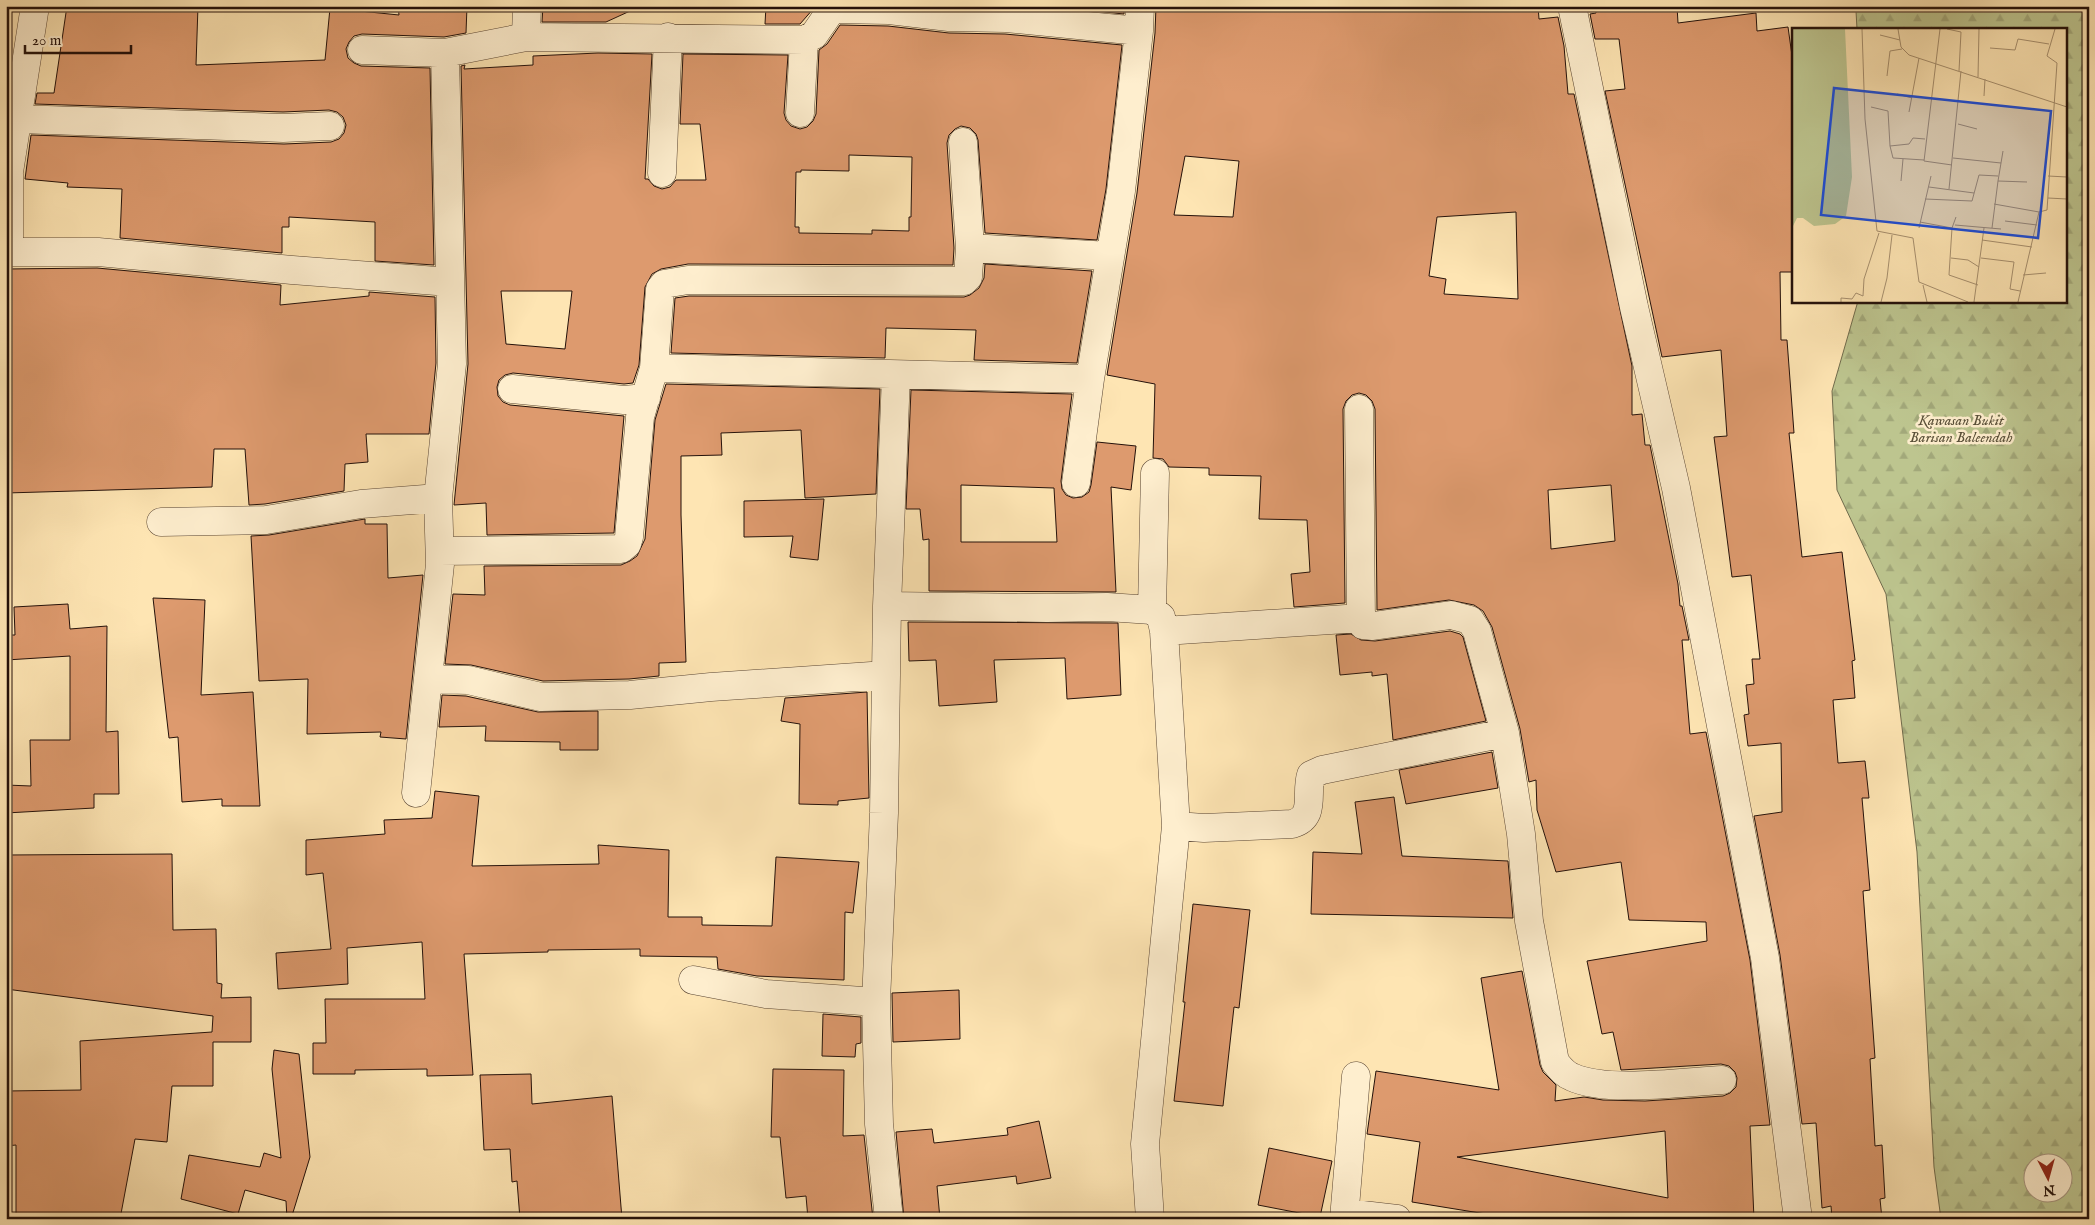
<svg xmlns="http://www.w3.org/2000/svg" width="2095" height="1225" font-family="'IM FELL English',serif">
  <style>
    .forest { fill: url(#forest-firs); stroke: #706b4c; fill-rule: evenodd }
    .building { fill: #dd9a6e; stroke: #24110a; fill-rule: evenodd }
    .lines { fill: none; stroke-linecap: round; stroke-linejoin: round }
    .minor-casing { stroke: #5a4634; stroke-width: 29 }
    .minor { stroke: #feeece; stroke-width: 28 }
    .labels { text-anchor: middle; dominant-baseline: central; stroke-width: 5; stroke-linejoin: round; paint-order: stroke }
    .park-label { font-size: 15px; font-style: italic; fill: #5a5039; stroke: #feeece }
    .inset-road { fill: none; stroke: #a7906f; stroke-width: 1 }
    .view { fill: #1d4ed8; fill-opacity: 0.15; stroke: #1d4ed8; stroke-width: 2.5 }
    .inset-edge { fill: none; stroke: #24110a; stroke-width: 2.5 }
  </style>
  <defs>
    <pattern id="forest-firs" width="22" height="20" patternUnits="userSpaceOnUse" patternTransform="scale(1.25)"><rect width="22" height="20" fill="#bdc58f"/><path d="M5 1l3.5 6h-7zM16 11l3.5 6h-7z" fill="#a2a87a"/></pattern>
  </defs>
  <rect width="100%" height="100%" fill="#fee5b3"/>
  <filter id="stains"><feTurbulence type="fractalNoise" baseFrequency=".004" numOctaves="4"/><feColorMatrix values="0 0 0 0 .2 0 0 0 0 .09 0 0 0 0 .02 0 0 0 .5 -.17"/></filter>
  <radialGradient id="worn" r=".72"><stop offset=".6" stop-color="#630" stop-opacity="0"/><stop offset="1" stop-color="#630" stop-opacity=".3"/></radialGradient>
  <!-- forest -->
  <path class="forest" d="M1867,6H2089V1219H1941L1934,1167L1917,852L1886,594L1837,490L1832,391L1858,301H2066V29H1857L1856,11ZM2032,1162H2062V1192H2032Z"/>
  <!-- building -->
  <path class="building" d="M67,6H198L196,65L325,60L330,8L399,15L398,6H467L466,33L444,37L362,34L354,36L349,42L346,49L348,58L354,63L361,66L430,68L434,265L375,261V222L289,217V227H282V253L120,238L122,189L67,187L68,183L25,179L31,135L284,144L331,142L339,139L344,133L346,125L343,117L337,112L329,110L283,112L35,104L37,93H54Z
    M543,6H641L606,22H542Z
    M766,6H814V8L800,24H765Z
    M1046,6H1124V14Z
    M1156,6H1538L1539,19L1558,17L1564,46L1568,94H1574L1632,366V415L1642,414L1645,445H1650L1678,584L1680,606H1682L1689,640H1682L1690,734L1706,732L1750,960L1770,1125L1750,1126L1754,1219H1517L1412,1202L1420,1142L1367,1134L1376,1071L1499,1090L1481,978L1522,971L1540,1065L1543,1072L1556,1085L1555,1101L1584,1097L1603,1100L1645,1101L1723,1096L1730,1093L1736,1087L1737,1078L1735,1072L1729,1066L1721,1064L1621,1070L1613,1032L1602,1034L1587,961L1707,941L1706,922L1629,920L1621,862L1556,872L1537,810L1536,780L1529,782L1520,729L1492,627L1483,611L1474,605L1449,600L1377,610L1375,409L1372,401L1366,395L1359,393L1352,395L1346,401L1343,409L1345,603L1294,607L1291,574L1310,572L1307,520L1259,519L1261,476L1209,475V468L1169,467L1163,459L1153,458L1155,384L1107,375L1137,193L1155,33ZM1185,156L1239,161L1233,217L1174,215ZM1516,212L1518,299L1444,294L1446,279L1429,276L1437,217ZM1611,485L1615,541L1551,549L1548,490ZM1665,1131L1668,1198L1457,1157Z
    M1596,6H1677L1678,23L1756,13L1757,31L1788,27L1794,70V272H1780L1781,340H1787L1794,433H1789L1802,557L1842,552L1855,660L1852,661L1855,698L1833,700L1838,763L1865,761L1869,798H1862L1870,890L1863,891L1875,1058L1870,1059L1875,1146L1882,1145L1885,1198L1880,1199L1882,1219H1832L1831,1206L1822,1208L1816,1123L1802,1124L1780,955L1754,816L1782,812L1781,743L1748,746L1744,715L1749,714L1746,685L1754,684L1752,659H1760L1751,575L1732,577L1714,437L1727,436L1721,350L1662,357L1605,91L1625,89L1619,39H1595L1590,14L1596,13Z
    M840,25L888,26L949,33L1005,34L1122,45L1106,189L1097,240L985,233L978,140L976,134L970,128L961,126L955,129L949,135L947,143L954,248L953,265L688,264L661,269L652,274L645,287L639,365L633,383L624,384L513,373L505,375L499,380L497,387L498,396L503,402L510,405L624,416L614,533L487,535L486,503L454,505L468,364L461,66L465,65L464,69L533,65V56L598,53L652,54L645,179H648L654,186L662,189L670,187L676,180H706L700,124H680L683,54L788,55L784,113L786,120L791,126L800,129L807,127L813,121L816,114L819,50L827,44ZM849,155L912,157L911,217H909V231L872,230V234L799,233V227H795L796,172H801V170L849,171ZM501,291H572L565,349L506,344Z
    M985,264L1092,271L1077,363L974,360L976,330L886,328L885,358L671,353L675,298L689,296L964,297L970,295L979,288L984,278Z
    M97,268L281,285L280,305L369,296V292L435,297L436,363L429,434H366L368,462L345,464L344,491L265,504L249,505L245,449H214L212,487L6,493V269Z
    M666,384L880,389L876,494L805,498L801,430L721,433L722,455L681,456V515L686,662L659,663V676L629,679L543,681L471,665L445,664L453,594L485,595L484,566L621,565L630,561L637,556L645,539L655,420Z
    M911,390L1072,394L1061,481L1062,489L1066,495L1073,498L1082,497L1089,492L1091,485L1097,442L1136,446L1131,490L1111,487L1116,592L929,591V539L923,540L920,509H906ZM961,485L1054,488L1057,542H961Z
    M824,499L818,560L790,557L793,536L744,537V501Z
    M365,519V524H387L388,578L423,575L406,739L380,737L381,732L307,734L308,679L259,681L251,536L269,535Z
    M153,598L205,600L201,695L253,692L260,806H222V799L182,802L178,737L169,738Z
    M68,604L70,629L107,626L106,732L118,731L119,794H94V808L6,813V785L31,786L30,740H70V656L6,660V635H15L14,607Z
    M908,622L1118,623L1121,695L1067,699L1065,658L994,660L997,702L939,706L936,660L909,661Z
    M1450,631L1460,634L1463,637L1486,721L1393,740L1387,674L1372,676V672L1340,675L1336,635L1351,634L1361,640L1375,641Z
    M867,692L869,798L838,801V805L799,804L800,724L781,721L785,698Z
    M442,695L466,696L538,712L598,711V750H560V742L485,741L486,726L439,727Z
    M1492,752L1498,788L1406,804L1399,770Z
    M435,791L479,796L472,866L599,864L598,845L669,850L668,917H702V925L772,926L776,857L859,862L853,913L845,912L844,980L757,976L718,969L717,957L640,956V949L548,950V952L464,954L473,1075L427,1076V1069L355,1070V1074H313V1043H326L325,999H425L422,942L347,948L348,984L278,989L276,953L331,949L323,873L306,875V840L385,834L384,820L432,818Z
    M1394,797L1402,856L1508,861L1513,918L1311,914L1313,852L1362,854L1355,802Z
    M172,854L173,930L216,929L217,983L222,984L221,998L251,997V1042H213V1086H172L167,1142L135,1139L120,1219H16V1145L6,1146V1091L81,1090L80,1041L212,1032L213,1016L6,989V963L11,920H6V855Z
    M1193,904L1250,910L1239,1008L1234,1007L1223,1106L1174,1101L1185,1002H1183Z
    M959,990L960,1039L893,1042L892,993Z
    M823,1014L861,1017V1043L856,1044L855,1057L822,1056Z
    M274,1050L299,1054L310,1157L291,1219H287L286,1201L245,1190L238,1214L181,1199L189,1155L260,1167L264,1153L281,1158L272,1069Z
    M773,1069L844,1070L843,1136L864,1135L873,1219H808L806,1196L786,1198L780,1137H771Z
    M531,1074L532,1104L612,1096L622,1219H520L517,1181L512,1182L510,1149L484,1150L480,1075Z
    M1039,1121L1051,1178L1017,1184L1016,1176L937,1186L940,1219H904L896,1132L932,1129L934,1143L1008,1135L1007,1128Z
    M1269,1148L1332,1161L1320,1217L1258,1205Z"/>
  <g class="lines">
    <defs>
      <path id="minor" d="M1572,6L1634,307L1676,488L1765,958L1798,1219
        M832,9L889,10L949,17L1006,18L1139,31
        M526,37L527,6
        M362,50L445,53L526,37L804,40L814,35L832,9L831,6
        M800,113L804,40
        M17,119L283,128L330,126
        M662,173L668,37
        M970,248L1110,256
        M6,252H8L9,243V172L35,6
        M8,252H98L292,270L450,282
        M654,368L1090,379
        M512,389L624,400L646,398
        M1359,409L1361,621L1363,625L1373,626L1451,615L1470,620L1477,631L1505,733
        M1076,483L1090,379L1121,191L1139,31L1140,6
        M438,498L452,364L445,53
        M161,522L266,520L361,504L438,498L440,564L416,793
        M440,551L621,549L627,544L629,537L640,417L654,368L660,289L664,284L688,280L964,281L968,277L970,248L963,142
        M887,606L1047,608L1107,607L1152,610L1161,617L1164,631L1176,826L1145,1144L1150,1219
        M1152,610L1155,473
        M1164,631L1361,618
        M428,679L468,680L541,697L630,695L711,687L886,675
        M1176,826L1204,828L1292,824C1317,817 1305,793 1311,775L1322,770L1505,733L1521,834L1529,921L1555,1062C1560,1068 1564,1074 1572,1077C1606,1093 1683,1082 1722,1080
        M693,980L766,994L876,1002
        M1345,1213L1397,1219
        M889,1219L879,1124L876,1002L884,813L887,606L896,375
        M1344,1219L1356,1076"/>
    </defs>
    <!-- minor casing -->
    <use href="#minor" class="minor-casing"/>
    <!-- minor -->
    <use href="#minor" class="minor"/>
  </g>
  <g class="labels">
    <!-- park labels -->
    <g class="park-label">
      <text x="1961" y="420">Kawasan Bukit<tspan x="1961" dy="17">Barisan Baleendah</tspan></text>
    </g>
  </g>
  <!-- overview -->
  <g transform="translate(1792 28)">
    <rect width="275" height="275" fill="#fee5b3"/>
    <path d="M0,1H53L60,149L54,188L43,196L22,198L11,190H5L0,200Z" fill="#bdc58f"/>
    <path class="inset-road" d="M70,1L73,91L85,203L121,210L127,254L176,274M106,1L109,19L117,27L275,79M148,1L132,133L160,137M155,1L169,4L167,43M88,7L108,12M198,20L223,22L226,11L257,16M95,48L98,23L110,21M186,49L187,1M105,66L120,70M192,68L193,51M79,79L96,83L98,118L117,116L121,110L133,111M117,84L127,30M166,96L185,101M98,118L101,130L132,132M211,123L206,153L235,154M161,130L209,135M256,148L275,149M109,153L111,131M137,159L182,165M157,161L169,43M256,170L275,171M133,171L180,173L187,147L206,148M202,176L247,184M164,189L160,200L157,247L186,257M213,193L245,197M128,194L160,200M163,197L209,201M127,200L139,148M200,200L206,153M190,212L240,219M159,230L176,232L187,239M189,230L222,234L218,261L228,263M231,247L254,245M131,257L135,274M49,274V270L60,271L64,265L71,268L72,251L87,205M89,274L95,250L100,207M182,274L192,200M226,274L247,184L255,182L265,35L255,28L263,1"/>
    <path class="view" d="M42,60L259,83L246,210L29,187Z"/>
    <rect width="275" height="275" class="inset-edge"/>
  </g>
  <!-- margin -->
  <rect width="2095" height="1225" fill="none" stroke="#fee5b3" stroke-width="25"/>
  <rect x="8" y="8" width="2080" height="1210" fill="none" stroke="#24110a" stroke-width="2.5"/>
  <rect x="12" y="12" width="2070" height="1200" fill="none" stroke="#24110a"/>
  <!-- north arrow -->
  <g transform="translate(2048 1178) rotate(174)"><circle r="24" fill="#feeece" stroke="#a79680"/>
  <path d="M0-4L9 19L0 12L-9 19Z" fill="#8f2418"/>
  <text y="-8" font-size="14" font-weight="bold" text-anchor="middle" fill="#24110a">N</text>
  </g>
  <!-- scale -->
  <path d="M25 45v8h106v-8" fill="none" stroke="#24110a" stroke-width="2.5"/>
  <text x="32" y="45" font-size="15" fill="#24110a" stroke="#feeece" stroke-width="4" paint-order="stroke">20 m</text>
  <rect width="100%" height="100%" filter="url(#stains)"/>
  <rect width="100%" height="100%" fill="url(#worn)"/>
</svg>
